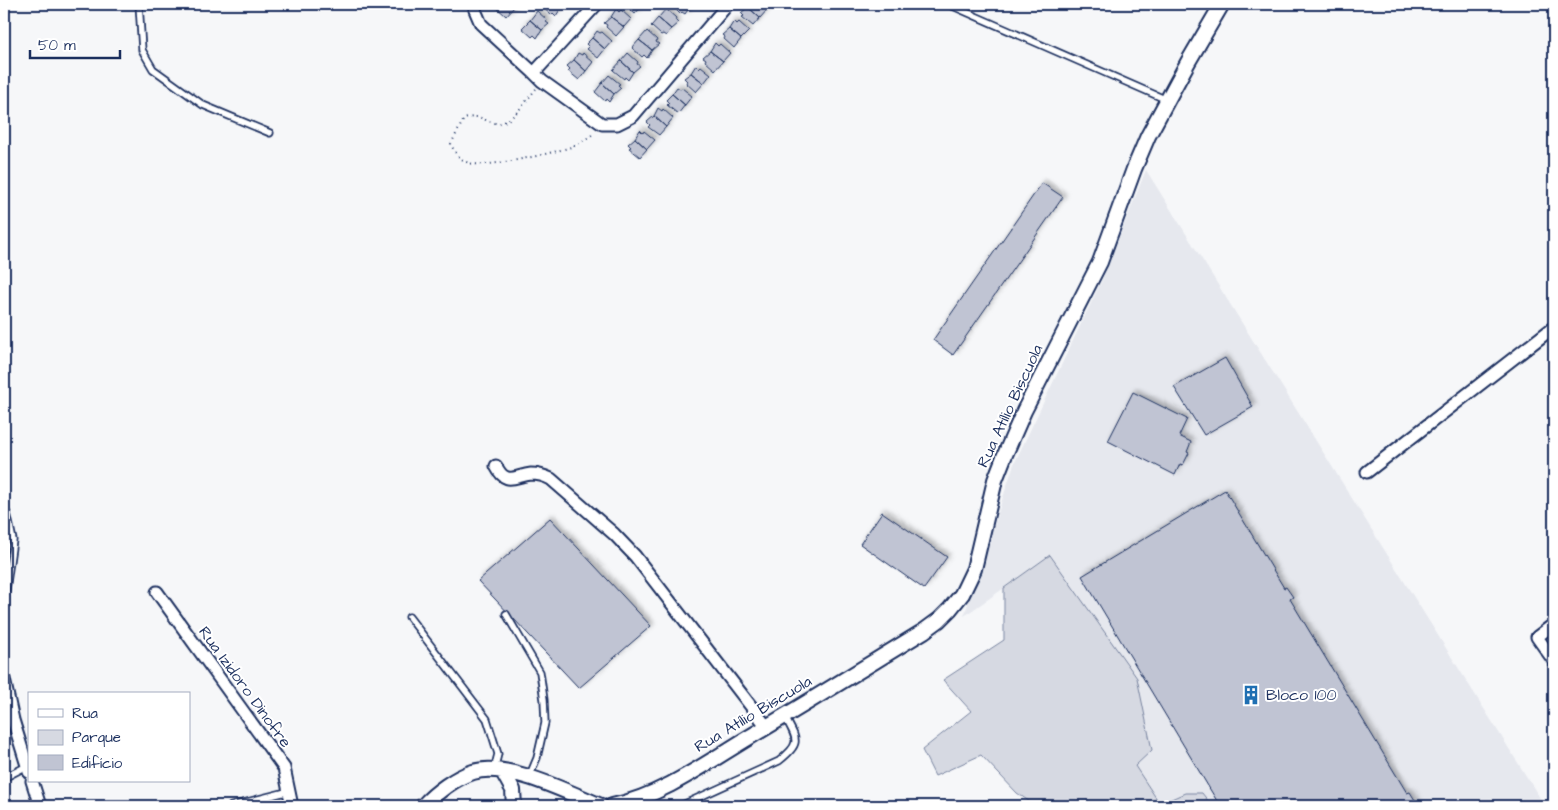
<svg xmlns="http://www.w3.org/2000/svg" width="1558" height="810" font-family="'Architects Daughter',sans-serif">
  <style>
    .built { fill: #e6e8ee }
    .green { fill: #d6d9e2; stroke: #7884a0 }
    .building { fill: #c0c4d3; stroke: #1b2f5e; filter: url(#shadow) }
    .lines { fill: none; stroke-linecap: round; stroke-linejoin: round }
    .service-casing { stroke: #1b2f5e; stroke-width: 9 }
    .minor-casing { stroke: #1b2f5e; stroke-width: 15 }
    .tertiary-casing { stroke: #1b2f5e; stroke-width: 18 }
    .path { stroke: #1b2f5e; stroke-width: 2; stroke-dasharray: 1 4; stroke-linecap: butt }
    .service { stroke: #fff; stroke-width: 5.5 }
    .minor { stroke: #fff; stroke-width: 11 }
    .tertiary { stroke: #fff; stroke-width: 14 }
    .labels { text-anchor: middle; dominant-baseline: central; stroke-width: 4; stroke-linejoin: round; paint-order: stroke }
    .street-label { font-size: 16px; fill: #1b2f5e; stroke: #fff }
    .poi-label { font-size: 16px; fill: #1b2f5e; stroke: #fff; text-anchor: start }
  </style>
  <defs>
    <filter id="shadow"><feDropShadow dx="3" dy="-3" stdDeviation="2.5" flood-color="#0004"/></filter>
  </defs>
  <rect width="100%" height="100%" fill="#f6f7f9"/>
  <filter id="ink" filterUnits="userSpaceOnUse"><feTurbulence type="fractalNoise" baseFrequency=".02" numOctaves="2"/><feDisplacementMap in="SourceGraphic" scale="10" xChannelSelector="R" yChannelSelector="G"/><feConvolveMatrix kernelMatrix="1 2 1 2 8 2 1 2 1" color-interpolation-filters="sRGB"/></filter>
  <g filter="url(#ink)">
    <!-- built -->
    <path class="built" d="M1146,170L1545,806H1212L1202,793H1185L1160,804L1135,766L1050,556L964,616L1014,464L1102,280Z"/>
    <!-- green -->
    <path class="green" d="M1050,555L1137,678L1152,750L1135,766L1160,804L1185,793H1202L1212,806H1036L1017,793L981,755L935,776L922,750L971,711L943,680L1004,640V588Z"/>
    <!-- building -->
    <path class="building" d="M496,4H510L514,7L506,16L496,7L498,5Z
      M543,4H556L561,8L556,16L553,13L551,15L541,6Z
      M626,4H640L642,6L635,14L625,5Z
      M670,4H686L690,7L685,14L682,12L680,14Z
      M751,4H762L768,9L760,18L748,7Z
      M748,7L760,18L753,26L742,17L744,16L741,13Z
      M616,9L619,12L621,10L631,19L624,27L611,17Z
      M666,9L676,18L675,20L678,23L671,29L658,18Z
      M537,11L547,20L546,22L549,24L542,30L530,20Z
      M611,17L624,27L616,36L606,27L607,25L604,23Z
      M658,18L671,29L666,36L663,34L661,35L651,26Z
      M530,20L542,30L537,38L534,35L532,37L522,28Z
      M734,21L737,24L739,22L749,31L741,39L729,29Z
      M729,29L741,39L734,48L724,39L725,37L722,35Z
      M597,31L600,33L602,32L612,41L605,49L592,38Z
      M647,31L657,40L656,42L659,44L652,50L639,40Z
      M592,38L605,49L598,58L587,49L589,47L586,44Z
      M639,40L652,50L647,58L644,55L642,57L632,48Z
      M715,43L718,46L720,44L730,53L723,61L710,51Z
      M710,51L723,61L715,70L705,61L706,59L703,57Z
      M578,53L582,55L583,53L593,62L586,71L574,60Z
      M628,53L638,62L637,64L640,66L633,72L621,61Z
      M574,60L586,71L579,80L568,71L570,69L567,66Z
      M621,61L633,72L628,80L625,77L624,79L613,70Z
      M696,65L699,68L701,66L711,74L704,83L691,73Z
      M691,73L704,83L696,92L686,83L687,81L684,78Z
      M609,75L620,84L618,85L621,88L614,94L602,83Z
      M602,83L614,94L609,102L606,99L605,101L595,92Z
      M677,87L680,89L682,88L692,96L685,105L672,94Z
      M672,94L685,105L678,114L667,105L669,103L666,100Z
      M658,108L662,111L663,109L673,118L666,127L654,116Z
      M654,116L666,127L659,135L648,127L650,125L647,122Z
      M640,130L643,133L644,131L655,140L647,149L635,138Z
      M635,138L647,149L640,157L629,148L631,147L628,144Z
      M1042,183L1063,197L953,355L933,340Z
      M1225,358L1253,407L1204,435L1174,387Z
      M1133,392L1187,419L1179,436L1191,442L1187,452L1189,453L1183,465L1180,464L1175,475L1108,441Z
      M1225,490L1284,588L1286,587L1293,597L1290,599L1407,793L1410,792L1418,805L1220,806L1082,576Z
      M882,512L947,557L924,589L860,544Z
      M550,518L651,626L579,688L478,581Z"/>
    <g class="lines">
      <defs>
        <path id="service" d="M139,4L142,50L153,69L203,105L270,133
          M948,4L1167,100
          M506,614L540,672L544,700L545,723L537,758L529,777
          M409,617L487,719L498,754L494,770
          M4,624L5,597L13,540L7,513
          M4,778L27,766
          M231,806L290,791
          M680,806L779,761C802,743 797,740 785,717"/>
        <path id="minor" d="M476,4L475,10L481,24L534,73L597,4
          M534,73L542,81L602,124H617L633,116L728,4
          M496,466C506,486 514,476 531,474C538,474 545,476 551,479L614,534L635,556L767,727
          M1367,472L1554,327
          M157,592L284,768L292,806
          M1554,624L1537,637L1554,661
          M4,679L13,720L29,772
          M32,781L40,806"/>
        <path id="tertiary" d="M503,772L513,790L514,806
          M423,806C436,792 455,778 473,772C507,761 569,793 601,806
          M612,806C661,796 705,764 748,738C807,703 865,667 924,631L939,620L950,609L962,594L974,569L995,480L1004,457L1024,411L1100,262L1134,169L1148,136L1188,62L1222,4"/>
      </defs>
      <!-- service casing -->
      <use href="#service" class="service-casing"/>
      <!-- minor casing -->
      <use href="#minor" class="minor-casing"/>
      <!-- tertiary casing -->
      <use href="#tertiary" class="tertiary-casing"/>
      <!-- path -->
      <path class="path" d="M536,89C527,99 510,127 495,123C479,119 482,114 464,119L451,144C454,152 460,160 469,163C485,169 553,153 571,147C579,144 587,138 595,133"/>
      <!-- service -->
      <use href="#service" class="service"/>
      <!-- minor -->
      <use href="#minor" class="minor"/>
      <!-- tertiary -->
      <use href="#tertiary" class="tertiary"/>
    </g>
  </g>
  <!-- icons -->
  <defs>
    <symbol id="building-bare" viewBox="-9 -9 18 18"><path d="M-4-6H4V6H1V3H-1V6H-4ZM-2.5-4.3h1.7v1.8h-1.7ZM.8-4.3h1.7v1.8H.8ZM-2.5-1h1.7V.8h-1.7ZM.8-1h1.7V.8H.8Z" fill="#1f6fb2" stroke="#fff" stroke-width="2.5" paint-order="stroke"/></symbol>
  </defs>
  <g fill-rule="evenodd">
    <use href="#building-bare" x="1237" y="681" width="28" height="28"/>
  </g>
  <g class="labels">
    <!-- street labels -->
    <g class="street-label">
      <text transform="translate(1010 406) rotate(-65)">Rua Atílio Biscuola</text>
      <text transform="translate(245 687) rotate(54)">Rua Izidoro Dinofre</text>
      <text transform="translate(753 714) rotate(-31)">Rua Atílio Biscuola</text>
    </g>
    <!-- poi labels -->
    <g class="poi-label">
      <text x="1266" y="695">Bloco 100</text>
    </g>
  </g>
  <!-- margin -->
  <rect width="1558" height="810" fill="none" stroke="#fff" stroke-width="20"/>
  <rect x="10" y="10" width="1538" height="790" fill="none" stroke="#1b2f5e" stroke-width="2" filter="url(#ink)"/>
  <!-- legend -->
  <rect x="28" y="692" width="162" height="90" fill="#ffffff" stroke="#a4acbf"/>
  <rect x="38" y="709" width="25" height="8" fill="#ffffff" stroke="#a4acbf"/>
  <text x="72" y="718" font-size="15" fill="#1b2f5e">Rua</text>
  <rect x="38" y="730" width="25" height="15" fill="#d6d9e2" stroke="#a4acbf"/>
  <text x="72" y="742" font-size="15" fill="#1b2f5e">Parque</text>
  <rect x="38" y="755" width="25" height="15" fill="#c0c4d3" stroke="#a4acbf"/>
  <text x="72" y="768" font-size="15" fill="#1b2f5e">Edifício</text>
  <!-- scale -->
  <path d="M30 50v8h90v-8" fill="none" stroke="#1b2f5e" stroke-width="2.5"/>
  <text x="38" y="50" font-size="15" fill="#1b2f5e" stroke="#ffffff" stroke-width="4" paint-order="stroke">50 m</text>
</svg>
